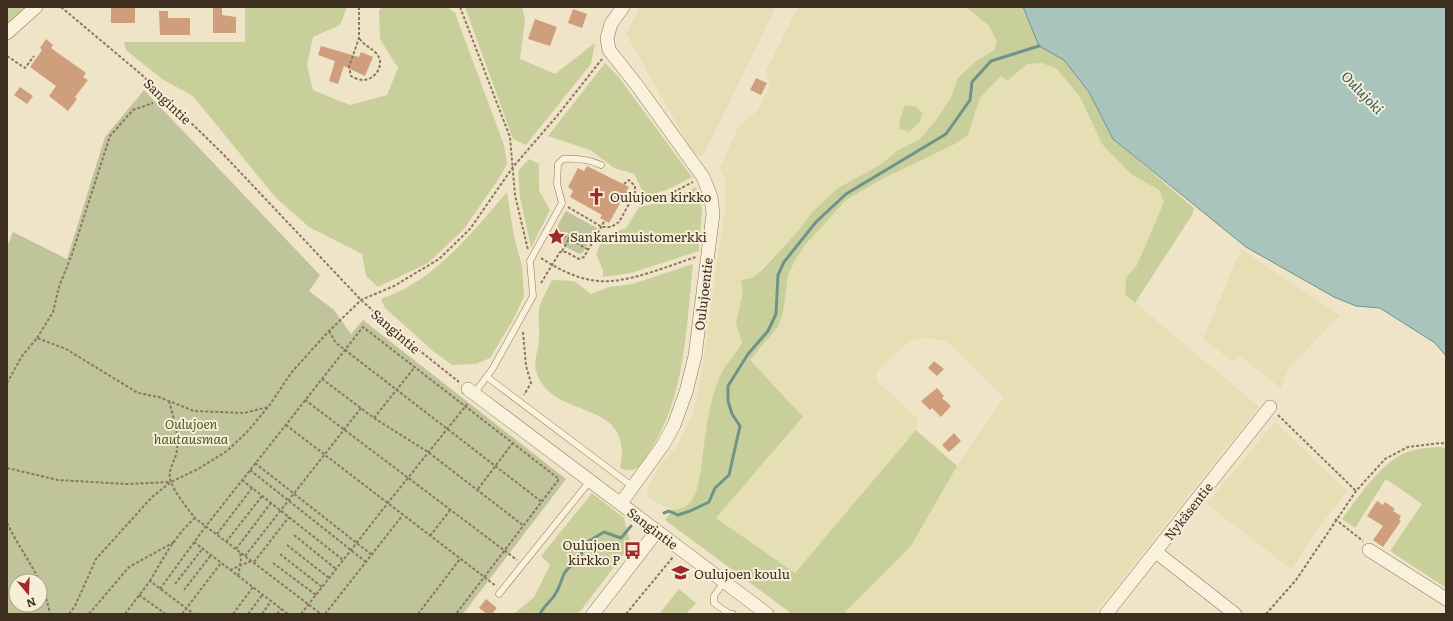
<svg xmlns="http://www.w3.org/2000/svg" width="1453" height="621" font-family="Literata,serif">
  <style>
    .farmland { fill: #e6deb5 }
    .green { fill: #c9cf9b }
    .cemetery { fill: #bfc49a; fill-rule: evenodd }
    .water { fill: #a9c4bc; stroke: #6f938a }
    .lines { fill: none; stroke-linecap: round; stroke-linejoin: round }
    .stream { stroke: #6f938a; stroke-width: 3 }
    .building { fill: #cf9f7d }
    .service-casing { stroke: #8d765c; stroke-width: 7 }
    .minor-casing { stroke: #8d765c; stroke-width: 14 }
    .path { stroke: #8d765c; stroke-width: 2; stroke-dasharray: 3 2; stroke-linecap: butt }
    .service { stroke: #faf1dc; stroke-width: 6 }
    .minor { stroke: #faf1dc; stroke-width: 13 }
    .labels { text-anchor: middle; dominant-baseline: central; stroke-width: 4; stroke-linejoin: round; paint-order: stroke }
    .street-label { font-size: 13px; fill: #3d2e20; stroke: #f7eed8 }
    .poi-label { font-size: 13px; fill: #3d2e20; stroke: #f7eed8; text-anchor: start }
    .park-label { font-size: 13px; font-style: italic; fill: #4d5a26; stroke: #f7eed8 }
    .water-label { font-size: 14px; font-style: italic; fill: #2f5d5a; stroke: #f7eed8 }
  </style>
  <rect width="100%" height="100%" fill="#f0e4c8"/>
  <!-- farmland -->
  <path class="farmland" d="M640,7H776L703,156L694,154L626,34Z
    M798,7H966L989,26L997,42L994,50L976,61L958,78L950,99L936,120L920,139L897,151L880,165L838,188L813,211L798,231L752,278L743,291L736,323L742,343L738,351L723,370L713,396L697,490L691,503L681,510H672L648,498L647,489L658,468L676,448L691,418L700,385L719,246L726,205L725,180L720,168L738,127L758,110L770,86L766,71Z
    M1043,63L1057,69L1080,97L1102,144L1131,174L1159,190L1164,202L1137,265L1126,278L1125,294L1259,407L1094,614H850L845,612L911,546L957,466L1004,397L946,341L924,338L912,340L902,347L877,372L876,376L877,381L919,420L916,430L795,573L716,518L803,418L750,361L768,340L783,313L788,276L795,260L806,244L846,200L880,180L953,145L973,121L980,98L1002,76L1007,81L1027,64Z
    M1241,249L1340,315L1288,369L1281,388L1240,356L1232,361L1203,339Z
    M1275,422L1347,491L1313,535L1292,570L1207,504Z"/>
  <!-- green -->
  <path class="green" d="M7,7H25L7,24Z
    M245,7H347L340,25L313,37L307,65L313,90L350,105L387,95L398,68L380,39L379,11L382,7H447L455,13L504,145L507,164L499,178L464,229L428,263L378,287L366,276L362,254L309,227L275,197L193,96L162,79L126,50L124,42H245Z
    M465,7H522L525,20L520,59L555,74L595,43L591,64L526,145L513,139Z
    M966,7H1022L1039,46L1064,60L1089,92L1113,139L1194,208L1192,215L1135,303L1125,294L1126,278L1137,265L1164,202L1159,190L1131,174L1102,144L1080,97L1057,69L1042,63L1027,64L1007,81L1001,76L980,98L968,135L953,145L880,180L846,200L806,244L795,260L788,276L783,313L778,327L750,360L803,417L716,518L795,573L916,430L957,466L911,546L845,612L850,614H792L665,520L672,510C687,509 691,503 697,490C706,451 704,407 723,370C728,361 737,353 742,343L736,323L743,291L741,280L752,278L762,270L798,231L813,211L838,188L880,165L897,151L920,139L936,120L950,99L958,78L976,61L994,50L997,42L989,26Z
    M605,63L618,76L692,177C676,186 660,195 641,195L642,190L634,174L614,168L590,150L548,136Z
    M905,105L916,107L923,113L919,123L909,132L900,129L899,122Z
    M529,159L539,164V190L550,210L531,248L520,197L518,171Z
    M696,187L702,210L699,251L631,273L603,277V270L596,254L601,242L611,233L626,228L639,207L668,201Z
    M507,192L514,236L522,266L524,296L514,318L490,358L476,364L452,365L434,352L385,308L381,299C434,281 472,233 507,192Z
    M693,264C686,328 686,397 649,452C640,465 637,475 620,468C635,395 551,423 536,371C533,362 539,348 539,338C540,328 537,315 540,305C543,296 548,288 552,280L574,281L591,294L609,287L632,284Z
    M1439,447L1446,448V588L1390,551L1422,504L1386,479L1355,528L1342,519C1358,498 1379,465 1403,454C1414,448 1427,448 1439,447Z
    M592,493L624,518L631,545L578,614H514L534,597L550,565L541,556Z
    M679,589L696,603L686,614H659Z"/>
  <!-- cemetery -->
  <path class="cemetery" d="M144,90L320,275L309,291L334,310L351,334L363,320L566,479L463,614H7V247L13,232L67,259L105,137ZM16,581H40V605H16Z
    M566,211L597,228L583,252L579,254L550,238Z"/>
  <!-- water -->
  <path class="water" d="M1023,7H1446V356L1435,343L1380,308L1356,306L1334,297L1246,247L1113,139L1089,92L1064,60L1039,46Z"/>
  <g class="lines">
    <!-- stream -->
    <path class="stream" d="M664,513L669,511L678,515L690,511L709,502L715,488L729,475L740,426L732,414L728,401V386L748,354L768,331L776,314L778,275L784,262L816,222L846,194L946,134L970,100L972,82L991,61L1039,46
      M540,614C544,606 549,603 554,596C566,579 557,573 579,561L584,544L604,532L621,538L631,526"/>
  </g>
  <!-- building -->
  <path class="building" d="M111,7H135V23H111Z
    M213,7H222V15L236,17V33H213Z
    M573,9L587,14L582,28L568,23Z
    M159,11H168V18H190V35H160Z
    M535,19L557,27L550,46L528,39Z
    M46,39L53,45L51,48L86,73L83,77L88,80L75,97L77,99L68,111L49,96L56,86L30,67L42,50L40,48Z
    M321,46L359,57L361,52L373,57L365,76L344,66L338,84L329,81L335,61L318,55Z
    M756,78L767,83L761,95L750,90Z
    M20,87L33,96L27,104L14,95Z
    M587,166L629,187L609,223L600,218L602,215L570,197L573,191L568,187L578,168L584,171Z
    M934,361L944,369L937,376L928,368Z
    M937,388L944,396L942,398L951,406L941,417L932,408L930,410L921,401Z
    M954,433L961,441L949,452L942,445Z
    M1377,501L1383,505L1385,502L1395,509L1393,511L1401,516L1399,520L1401,521L1383,547L1373,540L1383,526L1367,516Z
    M486,599L497,608L492,614H487L479,608Z"/>
  <g class="lines">
    <defs>
      <path id="service" d="M487,377L633,487
        M474,394L493,368L533,296L530,261L562,203L557,184L558,164L563,159C576,158 589,159 601,165
        M724,582L714,596V603L728,613L733,614
        M499,594L590,481"/>
      <path id="minor" d="M7,33L36,7
        M468,389L767,614
        M621,503L663,445L674,425L686,392L695,356L713,214L711,197L703,177L636,84L609,50L607,38L611,24L623,7
        M1369,550L1446,599
        M1156,552L1235,614
        M593,614L657,531
        M1106,614L1270,407"/>
    </defs>
    <!-- service casing -->
    <use href="#service" class="service-casing"/>
    <!-- minor casing -->
    <use href="#minor" class="minor-casing"/>
    <!-- path -->
    <path class="path" d="M61,7L142,75L223,154L361,300L410,343L459,382
      M359,7V38L349,67L351,76C354,78 359,80 363,80C376,80 386,63 376,53C370,47 365,46 359,38
      M460,7L510,137L515,195L528,250
      M7,56L25,68L34,56
      M626,192C653,207 669,194 693,182
      M568,207L602,227H611L619,222L635,193V186L629,180L624,184
      M559,233L589,250
      M562,251L569,239
      M541,258C558,269 577,279 598,281C626,284 668,266 696,257
      M541,283L560,252H566L579,259L584,257L605,220
      M329,331L336,343L542,502
      M523,332L526,366L531,383L524,395
      M37,338L53,312L59,287L72,254L110,136L133,110L153,103
      M322,379L374,418L428,452L524,526
      M7,383L22,356L37,338L66,349L138,393L159,397L194,411L244,413L268,407
      M305,400L517,560
      M169,401C173,416 179,434 177,450C176,461 166,470 171,482C175,493 188,509 195,518L321,614
      M1278,415L1356,491
      M374,418L414,368
      M286,425L496,586
      M255,463L372,555
      M7,468L58,480L127,484L170,482
      M250,470L366,562
      M242,480L343,560
      M478,489L512,444
      M1335,519L1363,541
      M7,523C23,556 43,576 50,614
      M217,534L252,488
      M294,535L336,569
      M430,536L451,509
      M194,542L288,614
      M226,542L262,496
      M287,545L329,578
      M236,549L271,503
      M280,554L322,587
      M245,556L361,408
      M254,562L289,517
      M273,563L316,595
      M230,570L251,561
      M238,576L241,560L240,552
      M150,581C162,560 176,534 195,518
      M175,584L203,548
      M160,589L206,526L363,327L559,479L456,614
      M184,590L211,555
      M139,595L166,614
      M69,614L75,606L96,559L152,497L171,482L198,469L227,451L247,432L269,406L291,373L327,333L361,300L394,286L439,259L470,229L513,167L557,116L602,59
      M89,614L129,567L176,541
      M125,614L150,581L194,614
      M182,614L221,563
      M233,614L253,587
      M248,614L263,594
      M262,614L271,601
      M277,614L281,609
      M301,614L387,504L468,403
      M325,614L402,516
      M418,614L460,559
      M626,614L673,557
      M1266,614L1296,580L1356,491L1385,459L1408,447L1441,443L1446,444"/>
    <!-- service -->
    <use href="#service" class="service"/>
    <!-- minor -->
    <use href="#minor" class="minor"/>
  </g>
  <!-- icons -->
  <defs>
    <symbol id="church-bare" viewBox="-9 -9 18 18"><path d="M-1.2-6h2.4v3.5h3.3v2.4h-3.3V6h-2.4V-.1h-3.3v-2.4h3.3Z" fill="#9e2a2b" stroke="#f7eed8" stroke-width="2.5" paint-order="stroke"/></symbol>
    <symbol id="sight-bare" viewBox="-9 -9 18 18"><path d="M0-6L1.8-2.2L6-1.7L2.9 1.2L3.7 5.4L0 3.3L-3.7 5.4L-2.9 1.2L-6-1.7L-1.8-2.2Z" fill="#9e2a2b" stroke="#f7eed8" stroke-width="2.5" paint-order="stroke"/></symbol>
    <symbol id="bus-bare" viewBox="-9 -9 18 18"><path d="M-5-6H5V4H4V6H2V4H-2V6H-4V4H-5ZM-3.5-4V0h7V-4ZM-3.5 1.2v1.5H-2V1.2ZM2 1.2v1.5H3.5V1.2Z" fill="#9e2a2b" stroke="#f7eed8" stroke-width="2.5" paint-order="stroke"/></symbol>
    <symbol id="school-bare" viewBox="-9 -9 18 18"><path d="M0-5L7-2L0 1L-7-2ZM-4 1L0 2.5L4 1V4Q0 6-4 4Z" fill="#9e2a2b" stroke="#f7eed8" stroke-width="2.5" paint-order="stroke"/></symbol>
  </defs>
  <g fill-rule="evenodd">
    <use href="#church-bare" x="584" y="184" width="25" height="25"/>
    <use href="#sight-bare" x="544" y="224" width="25" height="25"/>
    <use href="#bus-bare" x="620" y="538" width="25" height="25"/>
    <use href="#school-bare" x="668" y="560" width="25" height="25"/>
  </g>
  <g class="labels">
    <!-- street labels -->
    <g class="street-label">
      <text transform="translate(168 101) rotate(44)">Sangintie</text>
      <text transform="translate(703 294) rotate(-83)">Oulujoentie</text>
      <text transform="translate(396 331) rotate(41)">Sangintie</text>
      <text transform="translate(1188 511) rotate(-52)">Nykäsentie</text>
      <text transform="translate(653 528) rotate(37)">Sangintie</text>
    </g>
    <!-- poi labels -->
    <g class="poi-label">
      <text x="610" y="196">Oulujoen kirkko</text>
      <text x="570" y="236">Sankarimuistomerkki</text>
      <text x="620" y="544" text-anchor="end">Oulujoen<tspan x="620" dy="15">kirkko P</tspan></text>
      <text x="694" y="573">Oulujoen koulu</text>
    </g>
    <!-- park labels -->
    <g class="park-label">
      <text x="191" y="423">Oulujoen<tspan x="191" dy="15">hautausmaa</tspan></text>
    </g>
    <!-- water labels -->
    <g class="water-label">
      <text transform="translate(1363 92) rotate(46)">Oulujoki</text>
    </g>
  </g>
  <!-- border -->
  <rect width="1453" height="621" fill="none" stroke="#3d2e20" stroke-width="16"/>
  <!-- north arrow -->
  <g transform="translate(28 593) rotate(161)"><circle r="19" fill="#f7eed8" stroke="#ada18e"/>
  <path d="M0-3L7 15L0 10L-7 15Z" fill="#9e2a2b"/>
  <text y="-6" font-size="11" font-weight="bold" text-anchor="middle" fill="#3d2e20">N</text>
  </g>
</svg>
